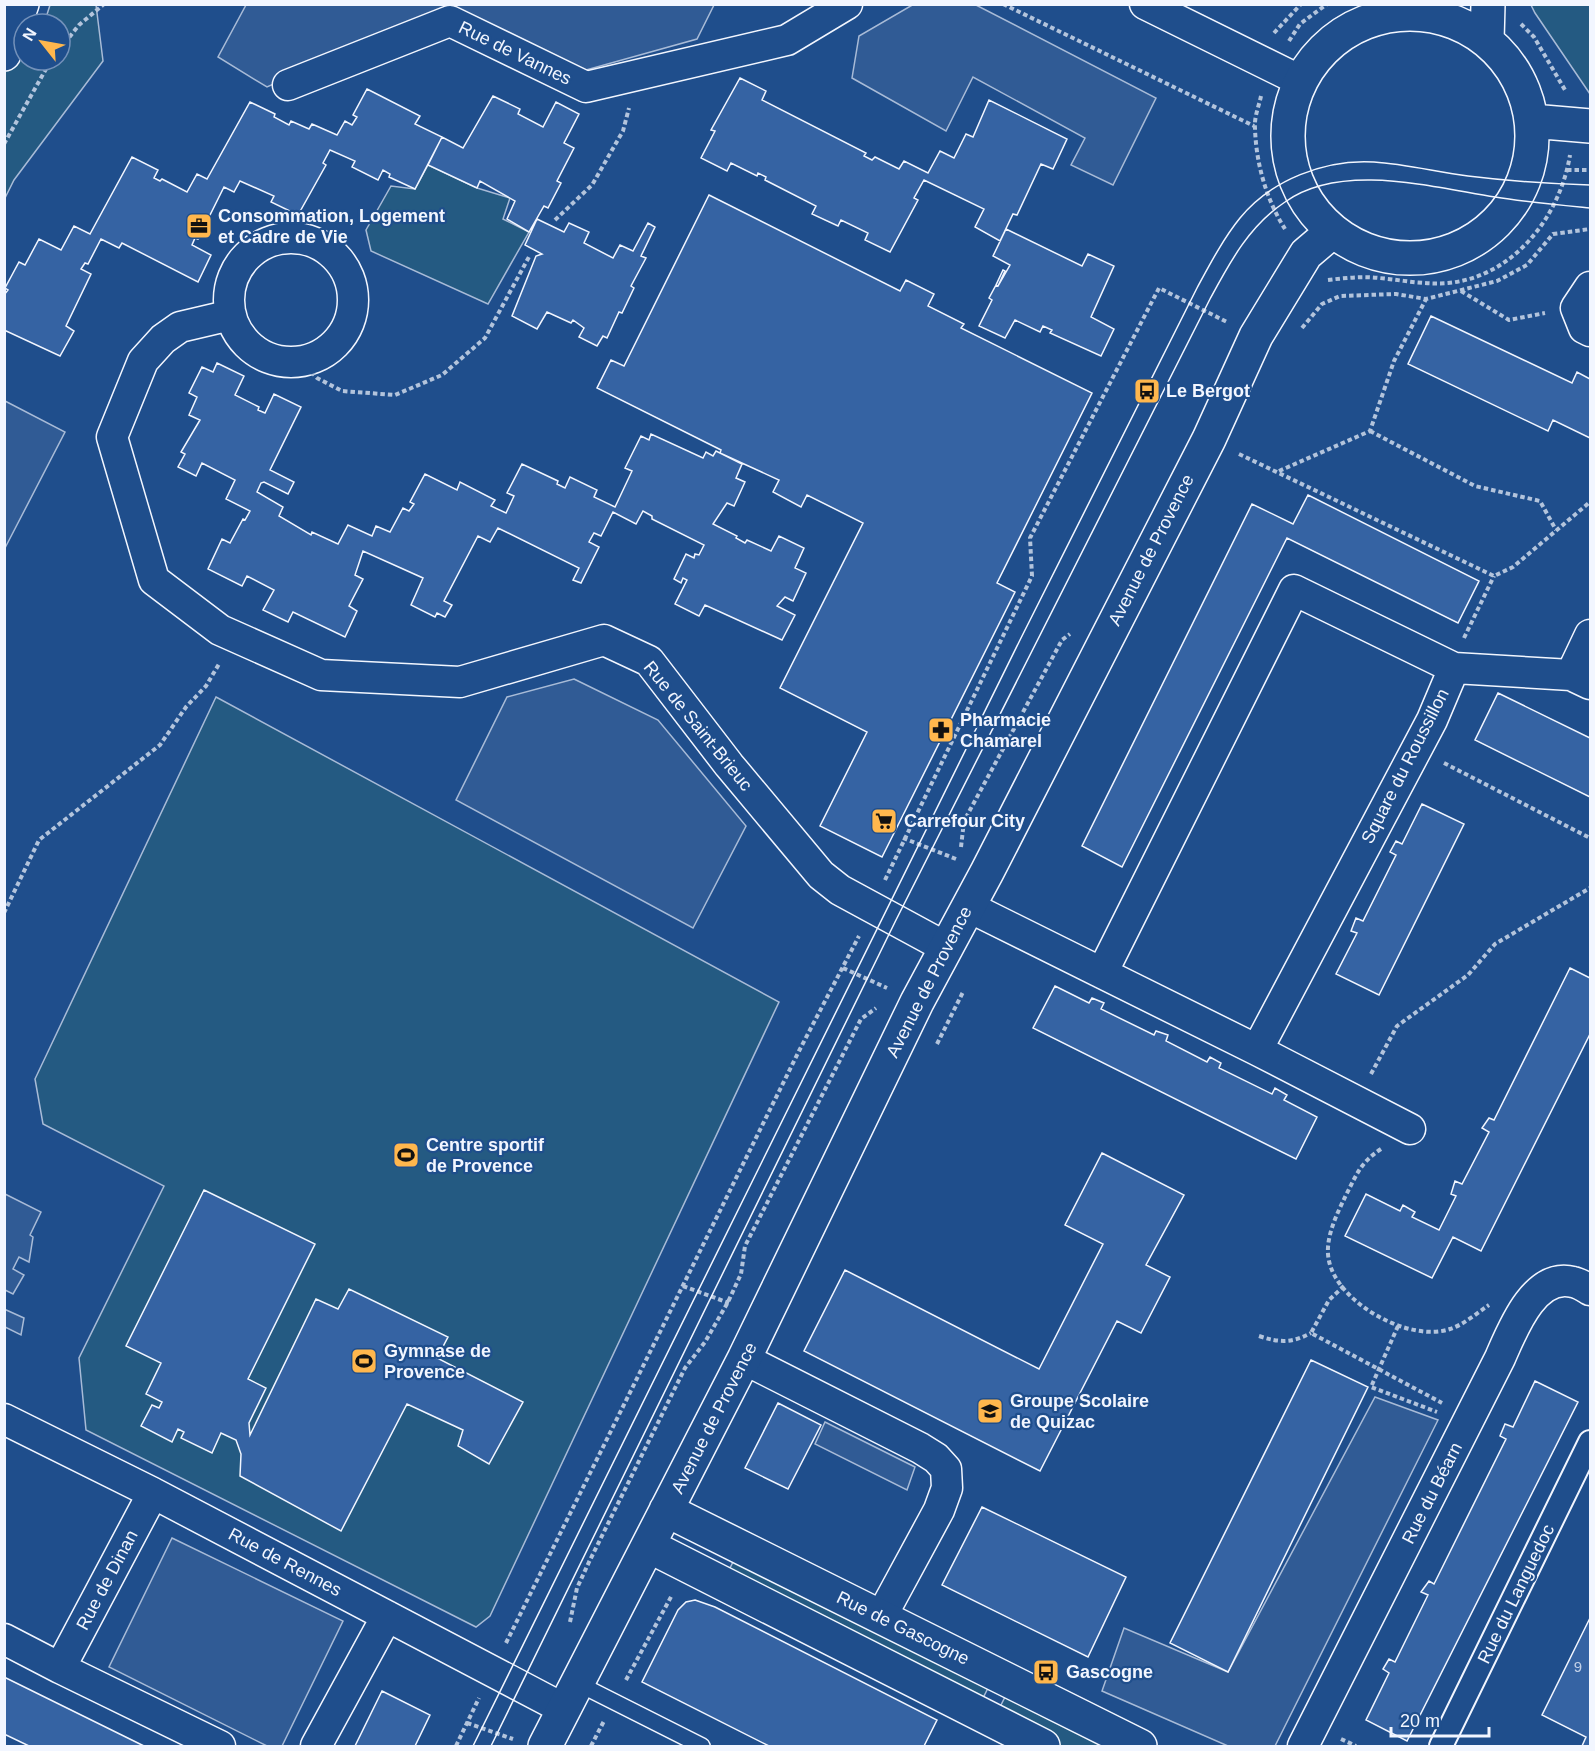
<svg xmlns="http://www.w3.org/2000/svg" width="1595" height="1751" font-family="Helvetica,sans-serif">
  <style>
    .green { fill: #245a82; stroke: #a8bbd7; stroke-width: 1.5 }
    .parking { fill: #305b95; stroke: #a8bbd7; stroke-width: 1.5 }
    .building { fill: #3563a3; stroke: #f2f6ff; stroke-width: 1.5 }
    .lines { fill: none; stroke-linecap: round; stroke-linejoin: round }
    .service-casing { stroke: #f2f6ff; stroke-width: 18 }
    .pedestrian-casing { stroke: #f2f6ff; stroke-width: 26 }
    .minor-casing { stroke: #f2f6ff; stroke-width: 33 }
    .tertiary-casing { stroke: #f2f6ff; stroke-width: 36 }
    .primary-casing { stroke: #f2f6ff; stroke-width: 36 }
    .path { stroke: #b3c4dc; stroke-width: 4; stroke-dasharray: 4.5 3; stroke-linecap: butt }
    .service { stroke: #1f4e8c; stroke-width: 15 }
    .pedestrian { stroke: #1f4e8c; stroke-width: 22 }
    .minor { stroke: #1f4e8c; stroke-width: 30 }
    .tertiary { stroke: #1f4e8c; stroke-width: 33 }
    .primary { stroke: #1f4e8c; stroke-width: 33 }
    .tram { stroke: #f2f6ff; stroke-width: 1.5 }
    .labels { text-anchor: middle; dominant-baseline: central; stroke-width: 4.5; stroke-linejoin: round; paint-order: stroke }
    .number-label { font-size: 15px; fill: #c3d1e8 }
    .street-label { font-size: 18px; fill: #f2f6ff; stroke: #1f4e8c }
    .poi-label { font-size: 18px; font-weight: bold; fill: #f2f6ff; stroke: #1f4e8c; text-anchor: start }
  </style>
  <rect width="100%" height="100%" fill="#1f4e8c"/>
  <!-- green -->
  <path class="green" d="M50,5H96L103,61L14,180L5,198L4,34L24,40V60H60V24H44Z
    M1531,5H1590V94L1535,13Z
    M428,165L477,188L510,198L503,219L529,232L488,304L371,251L366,230L391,186L415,189Z
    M216,697L779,1002L490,1616L476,1627L86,1430L79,1358L164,1186L43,1124L35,1079Z
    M736,1556L992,1680L979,1706L726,1576Z
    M1009,1689L1115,1746H1061L996,1715Z"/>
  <!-- parking -->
  <path class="parking" d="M914,4L976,5L1156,98L1113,185L1071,165L1085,138L973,77L946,131L852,78L859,36Z
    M246,5H714L697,39L579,72L448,7L267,87L218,57Z
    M5,401L65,432L5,548Z
    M574,679L658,720L746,826L693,928L456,800L507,697Z
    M5,1194L41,1212L30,1235L33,1237L29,1262L19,1257L13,1269L24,1275L13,1294L5,1290Z
    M4,1309L24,1318L21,1335L5,1327Z
    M1375,1397L1438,1420L1275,1746H1228L1102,1691L1124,1628L1228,1672Z
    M825,1422L915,1467L907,1490L815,1444Z
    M172,1538L343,1621L282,1746H267L109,1667Z"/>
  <!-- building -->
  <path class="building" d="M740,78L766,91L762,100L866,153L864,156L872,160L875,157L899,169L904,161L928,173L940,151L954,158L966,134L973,137L989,100L1067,139L1053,169L1041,164L1017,215L1013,214L1000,241L975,227L984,209L924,180L914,198L918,200L890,252L865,240L868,233L841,220L838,226L812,214L816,206L765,180L766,177L758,173L757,176L731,163L727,171L701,158L715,131L711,130Z
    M367,89L420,116L415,124L442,137L415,189L389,177L390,174L383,170L378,180L352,167L355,161L330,150L323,163L326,165L298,215L271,202L274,196L240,181L234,192L224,187L198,239L195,238L192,245L211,255L198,282L122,243L119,248L101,239L88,264L85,263L81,269L91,274L66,326L74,331L60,356L4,330V295L8,290L5,288L19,262L25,265L39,239L61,250L74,226L90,234L132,157L158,170L154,178L160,181L162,179L187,192L197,174L207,179L250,102L275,114L274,117L289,125L291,121L309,129L312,124L337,135L345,121L352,125L357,117L353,115Z
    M493,96L520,109L518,114L543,127L556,102L579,114L564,143L574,148L557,181L561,183L548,208L544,206L529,232L507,219L515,201L480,181L477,188L428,165L442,137L463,148Z
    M709,195L900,291L906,280L934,294L928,306L964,324L961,328L1092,393L997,583L1015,592L882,857L820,826L867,732L780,688L863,523L807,495L801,507L773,492L779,480L720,453L721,450L597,388L611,360L624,366Z
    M537,219L564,232L569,223L589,232L584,243L613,258L620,245L633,251L648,223L655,227L641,256L646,258L631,286L634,288L622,313L619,312L607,338L603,336L597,346L579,337L584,328L573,320L571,323L547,312L537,329L512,316L536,256L542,254L525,245Z
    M1006,229L1082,266L1088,254L1114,266L1091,317L1114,329L1101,356L1050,333L1052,330L1043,326L1040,332L1015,320L1005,338L979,326L992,300L989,298L996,285L998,286L1010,265L993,256Z
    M1003,270L1005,271L998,286L996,285Z
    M1431,316L1572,383L1577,372L1590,379V438L1553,420L1548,431L1408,364Z
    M217,363L244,376L235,395L259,407L258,410L265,413L274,394L301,407L270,470L294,482L288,494L264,482L261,483L257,492L283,507L279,516L311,535L312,532L338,544L348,525L372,536L376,526L390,532L403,508L409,511L414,504L410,502L425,474L457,490L460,482L495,500L491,506L506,513L514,496L507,493L522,464L558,481L557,484L565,488L570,477L597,490L594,497L615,507L632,471L625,468L641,436L649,440L651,434L703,458L706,452L713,456L716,451L742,464L736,478L745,482L734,506L727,503L713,524L737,536L736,538L745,543L747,540L771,551L779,536L804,548L795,568L806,573L793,601L785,597L777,606L795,615L782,640L705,605L699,616L675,604L687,580L683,578L681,583L674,579L686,554L694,558L695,554L699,555L704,545L652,519V516L643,511L636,524L613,512L601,536L594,533L589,542L599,547L581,583L573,580L579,568L498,528L490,542L478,536L444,601L452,605L445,617L437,613L435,617L411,605L423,578L363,551L355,575L363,579L349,606L357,611L345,637L293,612L288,622L263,610L274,590L247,576L242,586L208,569L222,539L230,543L243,519L245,520L250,511L226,499L235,480L202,463L196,476L178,467L185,454L181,452L200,420L189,415L197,397L189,393L202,367L213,372Z
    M1308,495L1479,581L1458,623L1287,538L1122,867L1082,846L1252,504L1293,524Z
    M1498,693L1590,738V797L1475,740Z
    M1422,804L1464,824L1379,995L1336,974L1357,933L1351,931L1356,918L1363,921L1396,855L1390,852L1396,841L1402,844Z
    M1570,968L1590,978V1034L1481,1251L1453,1237L1432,1278L1345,1236L1366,1194L1400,1211L1403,1205L1415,1212L1412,1217L1439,1230L1456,1196L1451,1194L1455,1181L1462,1184L1489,1132L1482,1128L1489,1118L1494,1120Z
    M1055,986L1089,1003L1092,998L1104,1003L1101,1009L1154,1035L1156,1031L1168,1035L1166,1041L1207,1062L1210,1057L1221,1063L1219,1068L1272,1094L1275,1088L1287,1095L1284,1100L1317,1117L1296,1159L1033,1028Z
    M1102,1153L1184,1195L1146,1265L1170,1277L1141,1333L1117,1321L1040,1471L804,1351L845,1270L1039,1369L1103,1244L1065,1225Z
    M204,1190L315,1244L248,1379L266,1388L249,1423L250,1435L316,1299L338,1309L349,1289L448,1337L437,1358L523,1402L489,1464L458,1446L463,1430L407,1404L341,1531L240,1476L241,1454L236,1440L221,1433L212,1453L181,1438L184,1432L178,1429L172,1442L141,1426L152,1405L159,1408L162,1402L146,1394L161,1363L126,1346Z
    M1311,1360L1368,1387L1228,1672L1170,1643Z
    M1535,1381L1578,1402L1407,1741L1366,1720L1389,1673L1383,1669L1389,1659L1395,1662L1428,1595L1421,1592L1429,1581L1434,1584L1506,1439L1500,1436L1505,1424L1513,1427Z
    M778,1403L821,1425L788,1489L745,1468Z
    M982,1507L1126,1577L1088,1657L942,1585Z
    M695,1600L715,1607L937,1720L924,1746H769L642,1682L678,1610L686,1602Z
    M1590,1618V1746H1582L1586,1737L1542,1715Z
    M4,1677L144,1746H29L4,1734Z
    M382,1691L430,1715L415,1746H355Z"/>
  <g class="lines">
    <defs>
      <path id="service" d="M577,1683L702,1746"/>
      <path id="pedestrian" d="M1441,1746L1590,1442"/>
      <path id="minor" d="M1145,4L1301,81
        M288,85L450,21L586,87L787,40L847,4
        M229 300a62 62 0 1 1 124 0a62 62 0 1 1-124 0Z
        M1590,287L1576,308L1584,328L1590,331
        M231,315L180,327L163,339L143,361L112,437L154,580L220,630L321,675L460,682L604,640L649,661L729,765L821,875L840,890L947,948
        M1571,675L1590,635
        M969,907L1257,1050L1410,1129
        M1102,973L1294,590L1454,668L1571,675L1590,684
        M1257,1050L1432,720L1454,668
        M744,1359L920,1448L936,1458L946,1469L947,1488L939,1510L881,1617
        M4,1419L153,1493L564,1709
        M153,1493L60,1668L220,1746
        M4,1639L60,1668
        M316,1746L387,1616
        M1303,1746L1500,1358C1512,1331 1534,1272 1573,1282C1579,1283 1585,1287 1590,1290"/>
      <path id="tertiary" d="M1288 136a122 122 0 1 1 244 0a122 122 0 1 1-244 0Z
        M1487,41L1488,4
        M1532,121L1590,126
        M666,1510L1140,1746
        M649,1546L1043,1746
        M545,1746L744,1359L917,1002L987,872L1209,439L1256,336L1306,254L1333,231"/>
      <path id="primary" d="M4,54L22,4"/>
    </defs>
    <!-- service casing -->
    <use href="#service" class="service-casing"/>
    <!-- pedestrian casing -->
    <use href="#pedestrian" class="pedestrian-casing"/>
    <!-- minor casing -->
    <use href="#minor" class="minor-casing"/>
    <!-- tertiary casing -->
    <use href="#tertiary" class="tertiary-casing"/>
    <!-- primary casing -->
    <use href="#primary" class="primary-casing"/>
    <!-- path -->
    <path class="path" d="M1003,4L1254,126
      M1521,24L1534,37L1565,90
      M1274,33L1301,4
      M1289,41L1300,24L1327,4
      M60,49L79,25L104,4
      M1261,96C1259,106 1254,117 1255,128C1256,163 1266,199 1285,229
      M4,144L51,60
      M1567,170H1590
      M555,220L592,185L623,131L629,108
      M1328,280C1345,278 1362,276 1379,278C1402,280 1424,285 1448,283C1513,277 1560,217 1570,155
      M1461,291L1509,320L1545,313
      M1302,328L1322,304L1340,296L1396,294L1426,299L1497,281L1527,265L1553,234L1590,229
      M301,361L317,378L342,391L395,395L442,375L485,338L530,255
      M1370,431L1475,486L1540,501L1556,530
      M1239,454L1494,576L1513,567L1590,502
      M1279,471L1370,431L1394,361L1426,299
      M1464,638L1494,576
      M1444,763L1590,838
      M903,838L956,859
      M961,847L964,821L1062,640L1070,634
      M885,880L1032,576L1030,538L1159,288L1227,322
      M4,913L39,840L160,745L186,707L206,686L219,664
      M843,968L887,988
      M937,1044L963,992
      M1371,1074L1397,1026L1468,975L1495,944L1590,888
      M1381,1149C1360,1163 1357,1174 1346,1195C1337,1214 1324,1239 1329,1261C1338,1303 1409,1343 1450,1329C1463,1325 1477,1313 1489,1305
      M683,1286L729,1303
      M1344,1286L1329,1300L1311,1333L1442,1403
      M1398,1326L1371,1387L1437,1412
      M1259,1336C1280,1343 1292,1343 1311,1333
      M570,1622L577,1588L589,1562L685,1368L705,1342L728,1302L741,1274L745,1246L861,1019L876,1008
      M506,1643L799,1051L859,936
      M626,1680L672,1595
      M467,1723L513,1739
      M1341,1739L1356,1746
      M456,1746L479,1698
      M591,1746L604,1721"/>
    <!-- service -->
    <use href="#service" class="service"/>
    <!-- pedestrian -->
    <use href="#pedestrian" class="pedestrian"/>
    <!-- minor -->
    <use href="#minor" class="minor"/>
    <!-- tertiary -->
    <use href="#tertiary" class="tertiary"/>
    <!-- primary -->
    <use href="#primary" class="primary"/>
    <!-- tram -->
    <path class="tram" d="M473,1746L1020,640L1197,288C1210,264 1223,239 1240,218C1271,180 1325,159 1374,162C1405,164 1437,172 1468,176C1509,181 1550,184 1590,185
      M491,1746L896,920L1210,299C1230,262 1249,226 1285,202C1341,162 1432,187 1495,197C1526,202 1559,205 1590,208"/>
  </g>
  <!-- icons -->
  <defs>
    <symbol id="office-square" viewBox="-11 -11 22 22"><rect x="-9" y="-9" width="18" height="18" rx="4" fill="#ffb74d" stroke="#1f4e8c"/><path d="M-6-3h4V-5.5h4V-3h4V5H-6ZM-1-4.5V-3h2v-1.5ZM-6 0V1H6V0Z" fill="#111"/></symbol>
    <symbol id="bus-square" viewBox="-11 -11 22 22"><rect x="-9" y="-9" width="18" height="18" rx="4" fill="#ffb74d" stroke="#1f4e8c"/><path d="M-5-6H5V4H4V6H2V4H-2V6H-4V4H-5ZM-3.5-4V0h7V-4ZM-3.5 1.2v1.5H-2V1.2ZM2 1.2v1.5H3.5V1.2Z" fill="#111"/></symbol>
    <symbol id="pharmacy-square" viewBox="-11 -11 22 22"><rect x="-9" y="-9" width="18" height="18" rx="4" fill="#ffb74d" stroke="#1f4e8c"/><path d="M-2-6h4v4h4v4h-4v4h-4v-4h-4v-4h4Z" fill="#111"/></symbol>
    <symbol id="supermarket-square" viewBox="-11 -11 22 22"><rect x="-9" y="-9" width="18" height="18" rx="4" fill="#ffb74d" stroke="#1f4e8c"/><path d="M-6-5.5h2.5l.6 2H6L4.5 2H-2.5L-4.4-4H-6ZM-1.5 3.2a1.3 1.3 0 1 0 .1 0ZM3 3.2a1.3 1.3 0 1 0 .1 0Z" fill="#111"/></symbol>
    <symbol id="stadium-square" viewBox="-11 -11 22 22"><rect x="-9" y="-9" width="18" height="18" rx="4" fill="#ffb74d" stroke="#1f4e8c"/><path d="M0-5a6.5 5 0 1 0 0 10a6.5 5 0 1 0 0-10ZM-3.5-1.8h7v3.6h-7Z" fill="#111"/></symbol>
    <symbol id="school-square" viewBox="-11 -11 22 22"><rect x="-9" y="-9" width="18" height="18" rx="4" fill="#ffb74d" stroke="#1f4e8c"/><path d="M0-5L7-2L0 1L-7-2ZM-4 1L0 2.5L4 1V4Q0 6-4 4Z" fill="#111"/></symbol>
  </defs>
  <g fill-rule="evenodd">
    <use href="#office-square" x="184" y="211" width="30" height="30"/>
    <use href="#bus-square" x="1132" y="376" width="30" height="30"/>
    <use href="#pharmacy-square" x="926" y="715" width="30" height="30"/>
    <use href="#supermarket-square" x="869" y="806" width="30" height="30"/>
    <use href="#stadium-square" x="391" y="1140" width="30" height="30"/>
    <use href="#stadium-square" x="349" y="1346" width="30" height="30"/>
    <use href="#school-square" x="975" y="1396" width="30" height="30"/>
    <use href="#bus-square" x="1031" y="1657" width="30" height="30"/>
  </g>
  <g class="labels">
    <!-- number labels -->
    <g class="number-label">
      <text x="1578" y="1666">9</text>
    </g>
    <!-- street labels -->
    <g class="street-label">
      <text transform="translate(515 53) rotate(26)">Rue de Vannes</text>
      <text transform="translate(1151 550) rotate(-63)">Avenue de Provence</text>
      <text transform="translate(698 726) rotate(51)">Rue de Saint-Brieuc</text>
      <text transform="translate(1405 766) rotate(-63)">Square du Roussillon</text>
      <text transform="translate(929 982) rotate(-63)">Avenue de Provence</text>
      <text transform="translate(714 1418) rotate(-63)">Avenue de Provence</text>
      <text transform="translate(1432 1493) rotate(-63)">Rue du Béarn</text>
      <text transform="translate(285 1562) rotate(28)">Rue de Rennes</text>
      <text transform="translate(107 1580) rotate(-62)">Rue de Dinan</text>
      <text transform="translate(1516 1594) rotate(-64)">Rue du Languedoc</text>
      <text transform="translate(903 1628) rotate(26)">Rue de Gascogne</text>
    </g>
    <!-- poi labels -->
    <g class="poi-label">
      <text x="218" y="216">Consommation, Logement<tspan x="218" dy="21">et Cadre de Vie</tspan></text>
      <text x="1166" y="391">Le Bergot</text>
      <text x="960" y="720">Pharmacie<tspan x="960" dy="21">Chamarel</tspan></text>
      <text x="904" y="821">Carrefour City</text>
      <text x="426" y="1145">Centre sportif<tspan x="426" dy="21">de Provence</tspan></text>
      <text x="384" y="1351">Gymnase de<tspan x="384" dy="21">Provence</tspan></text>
      <text x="1010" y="1401">Groupe Scolaire<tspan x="1010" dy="21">de Quizac</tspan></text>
      <text x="1066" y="1672">Gascogne</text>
    </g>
  </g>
  <!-- border -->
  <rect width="1595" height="1751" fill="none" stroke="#f2f6ff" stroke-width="12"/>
  <!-- north arrow -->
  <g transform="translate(42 42) rotate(301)"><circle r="28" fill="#1f4e8c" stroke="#7391ba" stroke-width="1.5"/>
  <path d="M0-4.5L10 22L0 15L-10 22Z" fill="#ffb74d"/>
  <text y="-9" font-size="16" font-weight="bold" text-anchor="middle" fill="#f2f6ff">N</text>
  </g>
  <!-- scale -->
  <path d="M1391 1727v9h98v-9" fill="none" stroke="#f2f6ff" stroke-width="3"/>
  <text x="1400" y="1727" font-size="18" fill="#f2f6ff" stroke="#1f4e8c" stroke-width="4.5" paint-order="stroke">20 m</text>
</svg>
